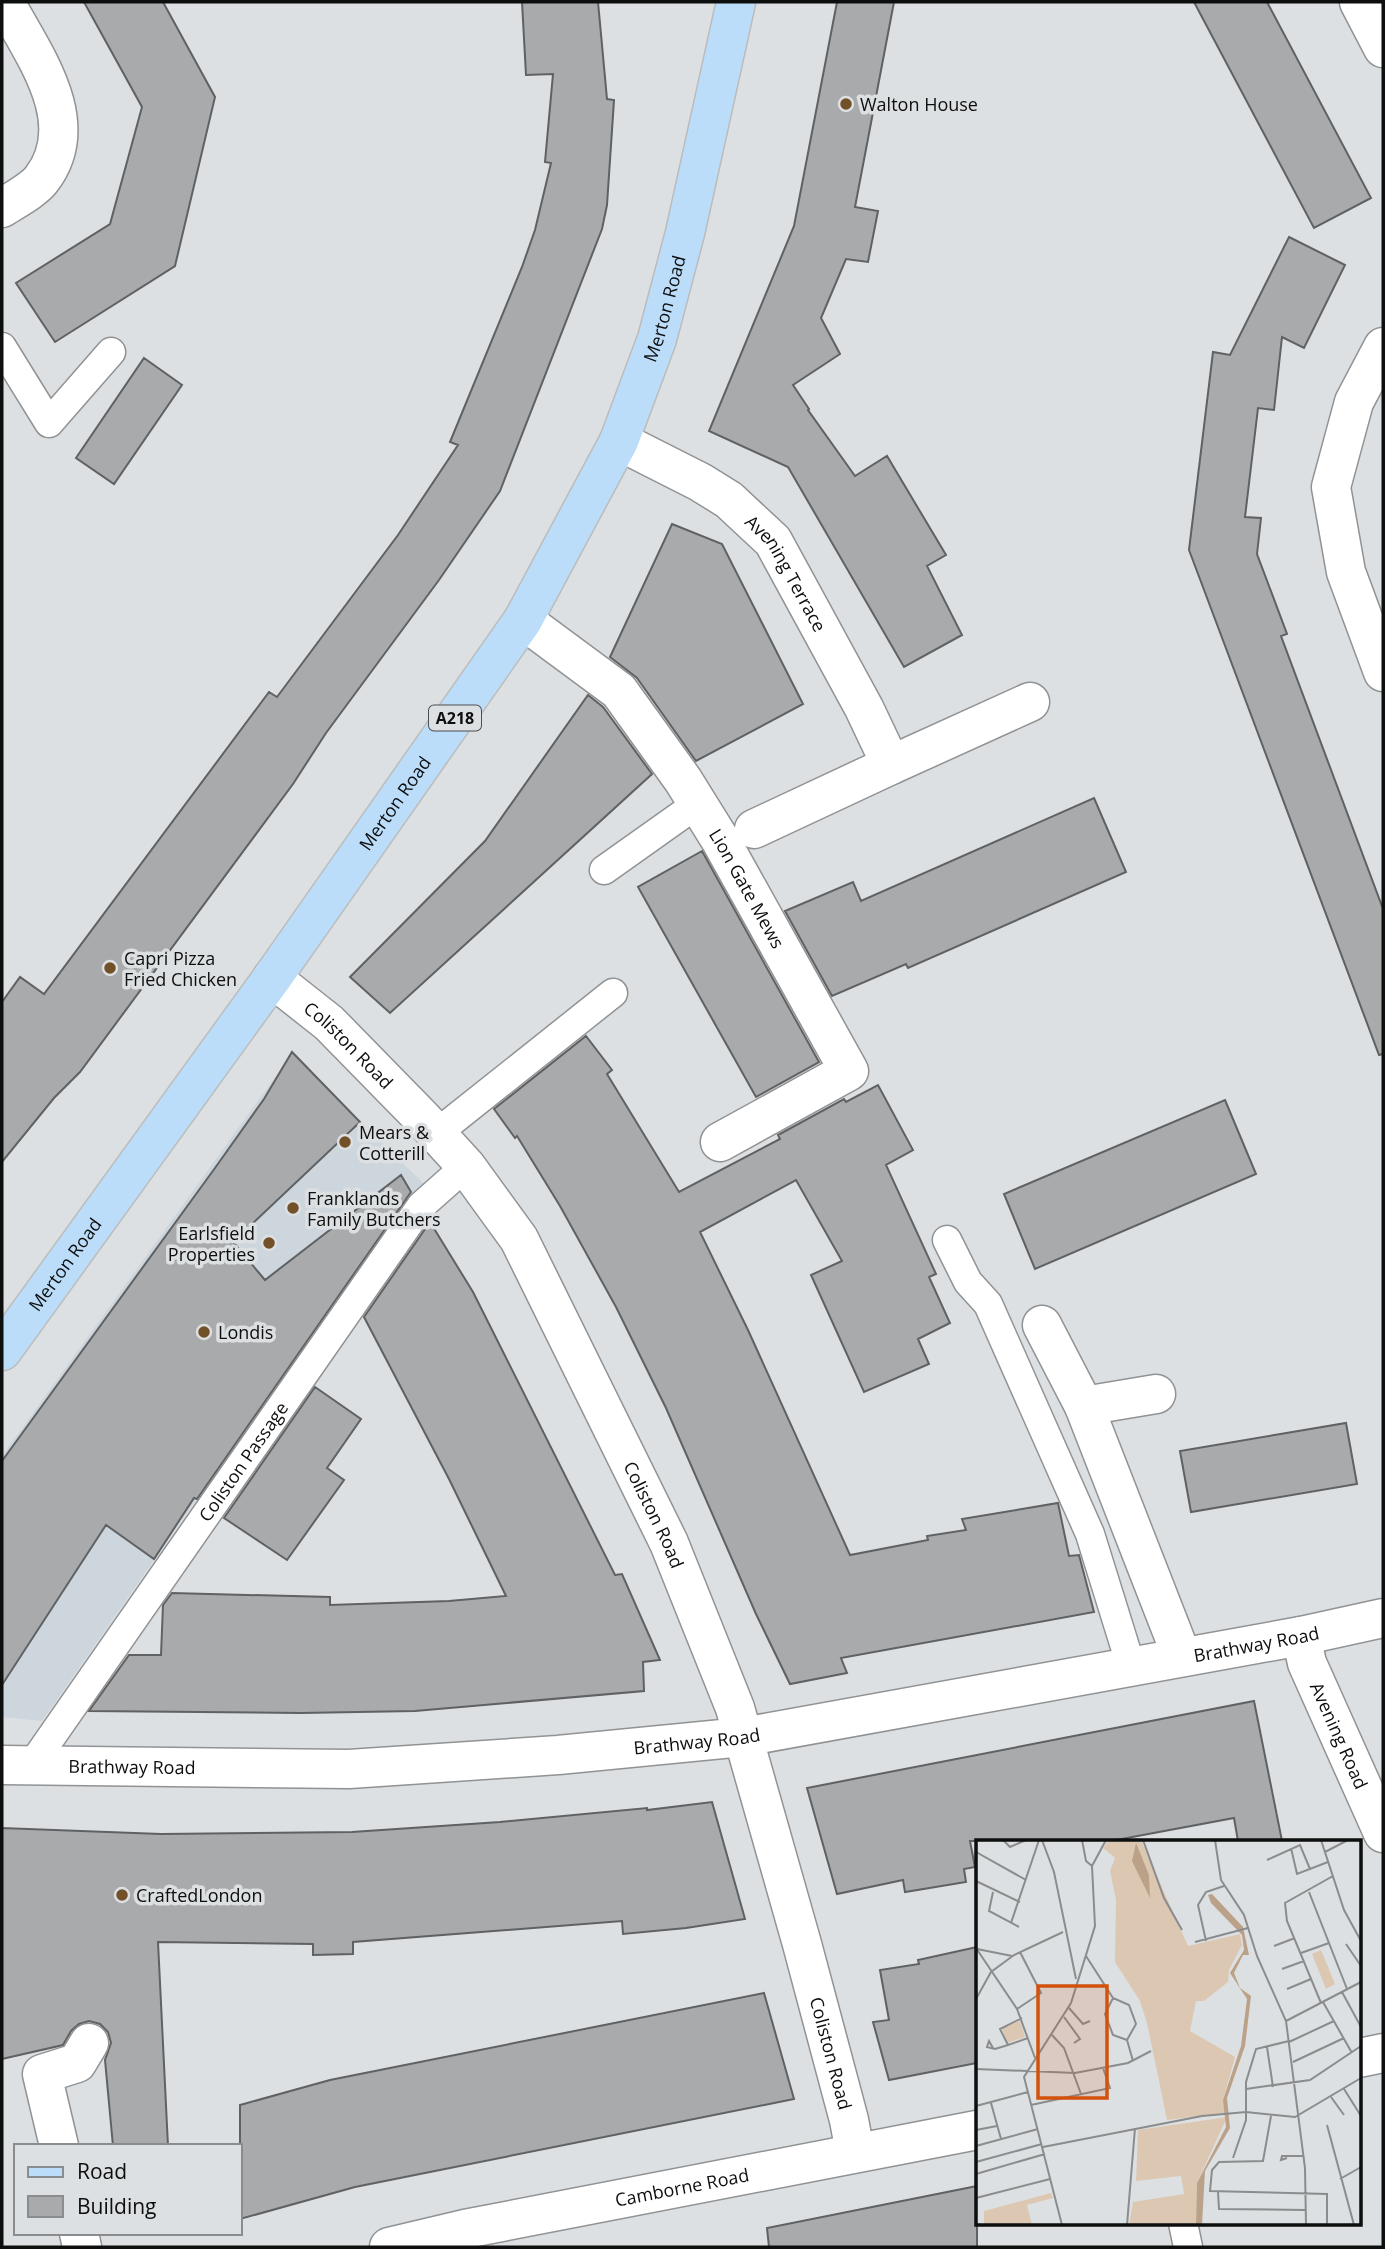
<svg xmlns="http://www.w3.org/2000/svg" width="1385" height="2249" font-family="'Open Sans',sans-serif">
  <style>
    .built { fill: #cdd5dd }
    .building { fill: #a8aaac; stroke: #5f6163; stroke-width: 2 }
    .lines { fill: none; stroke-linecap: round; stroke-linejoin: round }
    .lane-casing { stroke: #909294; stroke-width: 31 }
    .street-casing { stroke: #909294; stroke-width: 41 }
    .primary-casing { stroke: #bbbcbc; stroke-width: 41 }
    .lane { stroke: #fff; stroke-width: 28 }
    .street { stroke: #fff; stroke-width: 38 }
    .primary { stroke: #bcddfa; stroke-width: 38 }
    .poi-dot { fill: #725028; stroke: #dde0e2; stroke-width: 2.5 }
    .labels { text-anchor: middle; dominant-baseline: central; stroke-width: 7; stroke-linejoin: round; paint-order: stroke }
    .shield { fill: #dde0e2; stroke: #4b4d4e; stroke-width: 2 }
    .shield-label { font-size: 16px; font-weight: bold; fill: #0d0e0e }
    .poi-label { font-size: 18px; fill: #0d0e0e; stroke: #dde0e2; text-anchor: start }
    .street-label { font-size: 18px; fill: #0d0e0e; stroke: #dde0e2 }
    .inset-road { fill: none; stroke: #8a8c8d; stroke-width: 2 }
    .view { fill: #d2520c; fill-opacity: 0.15; stroke: #d2520c; stroke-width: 3.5 }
    .inset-edge { fill: none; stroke: #0d0e0e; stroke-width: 3.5 }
  </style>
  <rect width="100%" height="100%" fill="#dde0e2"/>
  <!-- built -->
  <path class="built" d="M286,1062H301L424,1184L298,1353L42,1721L2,1717V1456Z"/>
  <!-- building -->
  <path class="building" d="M84,2H163L215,97L175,266L55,342L16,283L110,224L142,107Z
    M522,2H598L607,99L614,100L607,205L602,229L500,491L439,580L326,733L293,784L80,1072L54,1098L2,1162V1002L20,977L44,994L269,692L277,697L398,535L458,445L450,442L522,267L535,230L551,163L545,162L553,74L526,75Z
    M837,2H894L855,207L878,211L868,262L846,259L821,318L840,354L793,385L809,409L808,410L855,476L887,456L946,555L927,566L962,635L904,667L788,467L709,431L794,226Z
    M1194,2H1267L1371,198L1314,228Z
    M1289,237L1345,265L1304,348L1282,337L1274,410L1258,408L1245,517L1261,518L1257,554L1287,634L1281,636L1383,909V1054L1379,1055L1189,550L1213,352L1230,355Z
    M144,358L182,385L114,484L76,458Z
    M672,524L722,544L803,704L696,761L637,678L610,657Z
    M588,695L603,707L652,774L390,1013L350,977L485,841Z
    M1094,798L1126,872L908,968L906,964L832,996L785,911L853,882L861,901Z
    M702,851L819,1062L756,1097L638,887Z
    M586,1036L612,1070L607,1074L679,1192L780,1139L778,1135L844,1099L846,1102L878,1085L913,1150L886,1165L936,1274L929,1277L950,1323L918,1339L929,1364L864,1392L811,1275L842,1261L796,1180L700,1232L748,1330L850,1555L928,1540L927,1536L966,1530L962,1519L1058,1503L1069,1556L1079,1555L1094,1612L841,1658L847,1673L790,1684L756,1614L666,1408L616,1307L560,1206L517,1136L515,1138L494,1109Z
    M292,1052L360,1122L233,1242L265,1280L401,1175L411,1192L197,1499L194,1498L154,1559L106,1525L2,1685V1461L215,1168L264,1099Z
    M1225,1100L1256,1174L1035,1269L1004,1194Z
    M430,1222L473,1292L615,1575L622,1574L660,1660L643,1662L644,1691L415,1711L301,1713L89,1711L129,1655H161L163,1605L172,1593L330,1597V1605L449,1601L506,1596L449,1479L364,1317Z
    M315,1387L361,1419L327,1468L344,1480L287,1560L224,1518Z
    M1346,1423L1357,1484L1191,1512L1180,1451Z
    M1254,1701L1282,1841H1238L1234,1818L1111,1841H970L975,1867L964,1869L966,1882L905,1892L903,1880L837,1894L807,1788Z
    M712,1802L745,1919L686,1928L623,1934L622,1921L353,1942V1954L313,1955V1944L158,1942L168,2146H113L105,2060L111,2043L108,2032L100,2024L89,2021L79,2024L71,2031L63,2045L2,2059V1828L161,1834L352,1832L500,1822L647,1808V1810Z
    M977,1947V2063L889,2080L873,2022L889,2020L880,1970L919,1964L918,1960Z
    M764,1993L794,2099L355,2187L240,2219V2105L330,2080Z
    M977,2186V2247H769L767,2228Z"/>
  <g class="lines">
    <defs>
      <g id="lane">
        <path d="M2,347L49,423L111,352"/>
        <path d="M604,870L697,804"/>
        <path d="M437,1133L613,993"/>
        <path d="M947,1240L968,1282L988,1304L1090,1534L1131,1666"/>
        <path id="s1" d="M31,1766L421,1206L466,1166"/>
        <path d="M1183,2223L1188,2247"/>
      </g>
      <g id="street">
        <path d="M1359,2L1383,48"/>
        <path d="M2,208C14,200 32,191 41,180C86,123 33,54 5,2"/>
        <path d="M1383,347L1354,402L1331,487L1346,572L1383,672"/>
        <path id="s2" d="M619,441L700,482L729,500L773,541L864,708L891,765L1030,702"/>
        <path id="s3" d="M523,620L619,691L683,780L721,841L849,1071L720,1142"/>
        <path d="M754,829L891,765"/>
        <path id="s4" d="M272,978L329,1023L423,1119L466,1166L519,1239L669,1543L735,1708L802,1944L849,2120L855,2152"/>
        <path d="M1042,1325L1084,1406L1182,1657"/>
        <path d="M1084,1406L1156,1394"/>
        <path id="s5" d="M1301,1636L1307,1663L1383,1833"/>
        <path id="s6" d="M2,1765L349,1769L558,1755L743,1737L1301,1636L1383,1618"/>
        <path d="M1359,2058L1383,2053"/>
        <path d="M59,2146L42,2074L77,2063L89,2043"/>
        <path d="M79,2233L82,2247"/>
        <path id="s7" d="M389,2247L465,2229L977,2130"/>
      </g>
      <g id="primary">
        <path id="s8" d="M2,1351L272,978L523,620L619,441L657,339L685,233L736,2"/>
      </g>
    </defs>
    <!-- lane casing -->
    <use href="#lane" class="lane-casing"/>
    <!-- street casing -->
    <use href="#street" class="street-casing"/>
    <!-- primary casing -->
    <use href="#primary" class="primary-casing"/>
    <!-- lane -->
    <use href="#lane" class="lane"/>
    <!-- street -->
    <use href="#street" class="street"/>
    <!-- primary -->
    <use href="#primary" class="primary"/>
  </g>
  <!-- markers -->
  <g class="poi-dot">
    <circle cx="846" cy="104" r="7"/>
    <circle cx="110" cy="968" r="7"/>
    <circle cx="345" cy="1142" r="7"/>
    <circle cx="293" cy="1208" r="7"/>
    <circle cx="269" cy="1243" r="7"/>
    <circle cx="204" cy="1332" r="7"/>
    <circle cx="122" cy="1895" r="7"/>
  </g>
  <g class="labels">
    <!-- shield labels -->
    <rect class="shield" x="429" y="705.5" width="52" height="25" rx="5"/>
    <g class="shield-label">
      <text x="455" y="718">A218</text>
    </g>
    <!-- poi labels -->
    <g class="poi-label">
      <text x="860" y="104">Walton House</text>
      <text x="124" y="958">Capri Pizza<tspan x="124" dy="21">Fried Chicken</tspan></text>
      <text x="359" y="1132">Mears &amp;<tspan x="359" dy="21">Cotterill</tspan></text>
      <text x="307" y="1198">Franklands<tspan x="307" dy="21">Family Butchers</tspan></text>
      <text x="255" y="1233" text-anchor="end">Earlsfield<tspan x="255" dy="21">Properties</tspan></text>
      <text x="218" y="1332">Londis</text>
      <text x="136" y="1895">CraftedLondon</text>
    </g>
    <!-- street labels -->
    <g class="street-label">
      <text stroke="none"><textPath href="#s8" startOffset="1241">Merton Road</textPath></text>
      <text stroke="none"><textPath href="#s2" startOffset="219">Avening Terrace</textPath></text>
      <text stroke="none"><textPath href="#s8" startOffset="674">Merton Road</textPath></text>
      <text stroke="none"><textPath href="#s3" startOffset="355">Lion Gate Mews</textPath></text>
      <text stroke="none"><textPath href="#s4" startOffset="102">Coliston Road</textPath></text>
      <text stroke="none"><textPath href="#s8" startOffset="107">Merton Road</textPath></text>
      <text stroke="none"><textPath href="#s1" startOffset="371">Coliston Passage</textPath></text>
      <text stroke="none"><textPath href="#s4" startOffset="668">Coliston Road</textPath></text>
      <text stroke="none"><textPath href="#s6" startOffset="1264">Brathway Road</textPath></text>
      <text stroke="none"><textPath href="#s5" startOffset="107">Avening Road</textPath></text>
      <text stroke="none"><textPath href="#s6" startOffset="696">Brathway Road</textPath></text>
      <text stroke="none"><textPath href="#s6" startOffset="130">Brathway Road</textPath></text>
      <text stroke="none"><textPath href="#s4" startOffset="1236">Coliston Road</textPath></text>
      <text stroke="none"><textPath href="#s7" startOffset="299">Camborne Road</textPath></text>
    </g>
  </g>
  <!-- overview -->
  <g transform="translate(976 1840)">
    <rect width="385" height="385" fill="#dde0e2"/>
    <path d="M133,0H165L212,106L264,94L266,105L253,130L252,142L228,161H220L214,191L259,217L247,260L251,273L191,280L171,183L164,161L139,122L140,60L134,31L139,18L127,8ZM345,110L359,144L350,149L336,114ZM44,181L49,197L31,203L26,188ZM251,277L221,343L220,385H153L157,362L208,354L205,336L160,341L162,290ZM75,353L77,358L51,365L56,385H8V371Z" fill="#dcc8b2"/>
    <path d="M160,3L173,35L174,58L156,21ZM236,54L267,87L273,115H267L258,133L264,148L275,156L269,206L251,258L254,288L229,331L226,385H220L221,343L250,287L247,260L265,206L271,159L254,133L268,110L266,95L235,63L232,55Z" fill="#baa187"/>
    <path class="inset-road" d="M27,0L34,7L50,0M66,0L78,32L100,139M106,0L110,21L116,26M167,0L188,58L206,90M239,0L245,40L268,75L281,116L310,181L329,328L330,385M345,0L368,70L385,101M315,8L321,34L352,22M0,12L50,40M349,12L372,0M291,20L324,5L334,29M0,41L44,62M17,52L13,71L43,87M333,52L371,149M35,83L63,0M230,101L222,65L230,52L248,46M219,102L272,88M370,104L385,126M298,106L319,98M0,108L41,169L59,218M1,109L36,116M325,113L353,103M110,116L137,158L153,165L160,184L151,200L157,221M306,129L328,121M311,149L335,139M366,152L385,187M137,158L129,174L137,195L151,200M0,159L15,132L38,115L87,92M347,162L376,213M345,163L311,81L309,63L357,36M93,168L107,184L114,181M41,169L65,153L44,112M88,177L104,199L98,203M46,178L24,189L32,205L52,198M310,181L385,142M76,195L88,208L105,254M313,202L358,181M291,207L297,247M17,208L13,201L11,207L19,209L32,205M317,222L368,198M0,229L99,233L152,223L175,211M270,249L334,240L385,206M368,249L385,276M355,257L368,275M15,263L25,299M55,265L134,248L127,228M0,266L52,252M295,276L287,321L243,322L236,330L234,351L351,354V385M351,285L378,385M0,290L21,286M0,306L62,289M67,307L226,276L270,272L319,277L385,238M257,318L270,280V242L280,209L313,201M311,318L305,320L306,316H327M0,322L66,304M0,334L69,314M364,339L385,327M242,352L243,369L329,370M0,358L74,339M86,385L48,237L95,163L119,86L116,26L130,0M151,385L159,288"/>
    <path class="view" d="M62,146H131V258H62Z"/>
    <rect width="385" height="385" class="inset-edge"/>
  </g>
  <!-- border -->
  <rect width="1385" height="2249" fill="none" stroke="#0d0e0e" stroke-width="7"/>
  <!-- legend -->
  <rect x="14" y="2144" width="228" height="91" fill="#dde0e2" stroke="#8a8c8d" stroke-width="2"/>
  <rect x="28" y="2167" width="35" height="10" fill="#bcddfa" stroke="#8a8c8d" stroke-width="2"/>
  <text x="77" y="2179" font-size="21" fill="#0d0e0e">Road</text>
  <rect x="28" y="2196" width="35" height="21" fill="#a8aaac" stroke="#8a8c8d" stroke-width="2"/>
  <text x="77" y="2214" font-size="21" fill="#0d0e0e">Building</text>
</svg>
